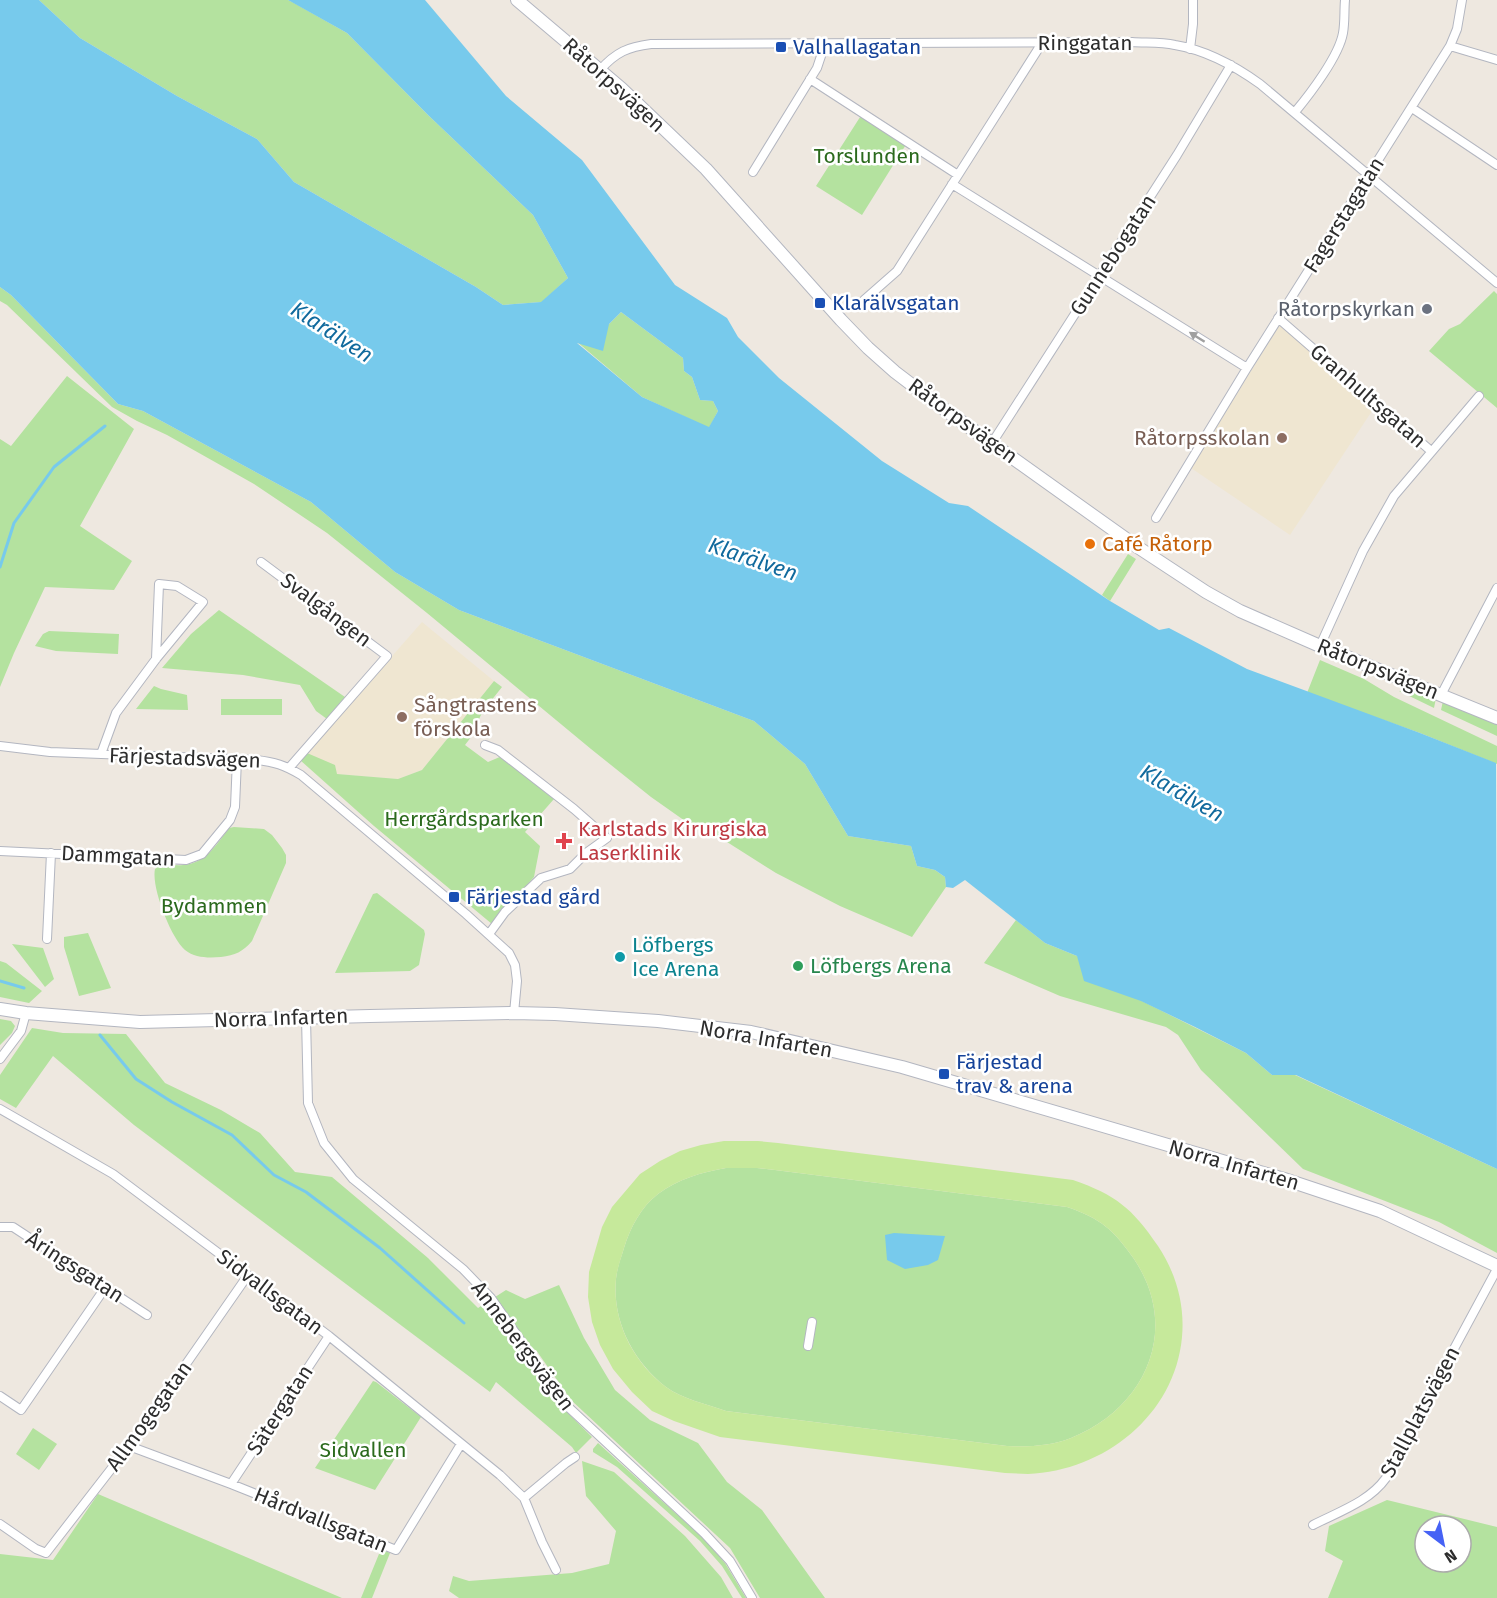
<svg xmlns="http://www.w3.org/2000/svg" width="1497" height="1598" font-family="'Fira Sans',sans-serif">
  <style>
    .education { fill: #efe6d1 }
    .green { fill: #b4e29f; fill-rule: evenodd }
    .pitch { fill: #c6e99b; fill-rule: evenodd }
    .water { fill: #77caec; fill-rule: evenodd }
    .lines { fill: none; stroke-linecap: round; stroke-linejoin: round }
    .stream { stroke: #77caec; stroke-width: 3 }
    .street-casing { stroke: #b3b6c0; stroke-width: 10 }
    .secondary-casing { stroke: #b3b6c0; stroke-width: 14 }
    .street { stroke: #fff; stroke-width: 8 }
    .secondary { stroke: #fff; stroke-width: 12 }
    .oneway { fill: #a0a0a0 }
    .transit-dot { fill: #1a4fb4; stroke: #fff; stroke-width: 2 }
    .worship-dot { fill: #6b7280; stroke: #fff; stroke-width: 2 }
    .education-dot { fill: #8d6e63; stroke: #fff; stroke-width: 2 }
    .food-dot { fill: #e8710a; stroke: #fff; stroke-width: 2 }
    .health-dot { fill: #e0444e; stroke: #fff; stroke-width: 2 }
    .culture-dot { fill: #0f9aa8; stroke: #fff; stroke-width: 2 }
    .leisure-dot { fill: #2e9e5b; stroke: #fff; stroke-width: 2 }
    .labels { text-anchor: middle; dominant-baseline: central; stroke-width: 5; stroke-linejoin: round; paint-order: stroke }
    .street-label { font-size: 21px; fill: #2d2d2d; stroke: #fff }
    .transit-label { font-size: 21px; fill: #164399; stroke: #fff; text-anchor: start }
    .park-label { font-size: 21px; fill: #2b6a1d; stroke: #fff }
    .worship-label { font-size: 21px; fill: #5b616d; stroke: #fff; text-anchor: end }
    .education-label { font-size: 21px; fill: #785e54; stroke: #fff; text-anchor: end }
    .food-label { font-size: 21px; fill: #c56008; stroke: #fff; text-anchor: start }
    .health-label { font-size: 21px; fill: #be3a42; stroke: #fff; text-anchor: start }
    .culture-label { font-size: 21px; fill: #0d838f; stroke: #fff; text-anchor: start }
    .leisure-label { font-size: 21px; fill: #27864d; stroke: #fff; text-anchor: start }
    .water-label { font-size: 22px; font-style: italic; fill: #116a9d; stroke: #fff }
  </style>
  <rect width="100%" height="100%" fill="#eee8e0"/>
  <!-- education -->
  <path class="education" d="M1280,324L1374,408L1290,535L1191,468Z
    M422,622L494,681L422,770L398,779L337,774L307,753Z"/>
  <!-- green -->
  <path class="green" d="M39,0H288L294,3L347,33L428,115L533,215L568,278L542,302L503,305L476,287L294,182L257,139L177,96L80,38Z
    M862,114L907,143L862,215L816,186Z
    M0,287L11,295L118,404L143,411L311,502L395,572L459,610L754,721L805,764L848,836L911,846L917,866L935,870L945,877L946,887L912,937L840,906L776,873L727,842L695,828L651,797L591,749L427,613L327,533L254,484L167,435L137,421L112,407L7,305L0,301Z
    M1494,291L1497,294V408L1429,351L1449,329L1460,324Z
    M621,312L683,358L684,371L692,377L700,400L713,401L718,411L709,428L642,397L576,341L609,324Z
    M67,376L134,429L80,526L132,561L114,590L45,587L14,653L0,687V439L11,446Z
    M1128,554L1136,559L1110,601L1102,595Z
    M219,610L345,697L327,719L316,711L300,685L243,675L162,668L191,634Z
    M49,631L119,634L118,654L56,651L35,646L43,634Z
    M1320,660L1364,679L1394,697L1497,746V764L1420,733L1307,693Z
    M494,681L502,687L483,711L479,719L478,728L465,745L488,762L502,756L554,799L525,832L540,846L534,877L492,924L374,826L300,760L307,753L335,765L337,774L398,779L422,770Z
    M154,686L161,689L187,695L188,710L136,709Z
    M1409,690L1420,691L1436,698L1434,708L1399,691Z
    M221,699H282V715H221Z
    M1443,701L1497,723V736L1441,710Z
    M234,827L264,829L272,835L282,848L286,855V863L252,941C243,952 235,955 221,957C208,958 195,958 185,950C171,938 151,887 155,869C164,862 172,866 183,865C205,864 217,844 229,828Z
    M377,893L424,930L425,934L419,965L410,971L335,973L373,894Z
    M1016,920L1045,943L1077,956L1142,1001L1246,1053L1272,1075H1295L1497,1169V1253L1439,1222L1303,1169L1201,1070L1178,1035L1166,1027L1060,996L984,963Z
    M88,933L111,988L79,996L64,947V937Z
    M12,944L43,948L54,979L45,987Z
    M0,961L6,963L42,991L29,1003L0,997Z
    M0,1019L11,1021L15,1026L12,1033L0,1045Z
    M32,1028L63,1033L126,1034L165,1083L221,1110L260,1133L295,1172L332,1177L428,1258L478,1308L506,1290L525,1299L559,1285L584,1338L615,1390L650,1420L698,1443L727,1482L762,1510L825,1598H760L730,1548L571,1400L536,1350L522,1354L558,1403L592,1437L576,1453L572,1447L496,1382L490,1392L134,1125L53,1056L16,1108L0,1099V1075Z
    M726,1168H757L775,1170L1067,1207C1100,1218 1114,1230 1134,1259C1181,1329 1146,1408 1071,1438C1051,1446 1029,1447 1007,1446L726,1411C707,1404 682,1399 666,1387C633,1361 612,1321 616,1279C617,1268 621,1258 624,1248C630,1228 641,1207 658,1194C678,1179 702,1172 726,1168Z
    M373,1381L376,1382L421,1417L375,1490L315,1468Z
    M33,1428L57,1444L39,1470L16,1454Z
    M598,1443L703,1538L725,1563L746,1598H742L722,1566L700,1541L617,1467L593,1452V1449Z
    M582,1461L614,1472L685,1536L721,1577L733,1598H459L449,1591L453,1576L469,1581L572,1573L609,1564L616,1531L586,1496Z
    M98,1494L342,1598H0V1554L53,1560Z
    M1387,1500L1497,1527V1598H1328L1343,1561L1325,1551L1329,1526ZM1425,1526H1461V1562H1425Z
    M381,1549L390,1553L372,1598H361Z"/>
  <!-- pitch -->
  <path class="pitch" d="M724,1141H758L778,1143L1073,1180C1116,1195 1132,1208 1158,1246C1176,1273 1185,1305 1182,1337C1175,1415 1104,1471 1028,1474C1020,1474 1012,1473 1005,1473L720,1437L674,1421L652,1411L632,1392L613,1369L600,1345L592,1322L588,1297L589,1272L602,1227L612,1207L640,1174L660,1161L680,1151L701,1145ZM726,1168H757L775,1170L1067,1207C1100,1218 1114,1230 1134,1259C1181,1329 1146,1408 1071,1438C1051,1446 1029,1447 1007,1446L726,1411C707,1404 682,1399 666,1387C633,1362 612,1321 616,1279C617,1269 621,1258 624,1248C630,1228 641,1207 658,1194C678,1179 702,1172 726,1168Z"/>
  <!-- water -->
  <path class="water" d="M0,0H39L80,38L177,96L257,139L294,182L476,287L503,305L541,302L568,278L533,215L428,115L347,33L288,0H425L506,96L582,160L675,285L727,318L738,337L779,378L882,461L949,503L968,506L1110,601L1159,630L1169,628L1247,669L1420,733L1496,763L1497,1169L1296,1075H1272L1246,1053L1195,1027L1141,1001L1084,981L1077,956L1045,943L965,880L953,888L946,887L945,877L935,870L917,866L911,846L848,836L805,764L754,721L459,610L395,572L311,502L143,411L118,404L11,295L0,287ZM621,312L683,358L684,371L692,377L700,400L713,401L718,411L709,427L642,397L577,343L603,351L609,324Z
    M894,1233L945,1236L938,1260L928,1265L905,1269L887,1260L885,1235Z"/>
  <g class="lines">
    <!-- stream -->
    <path class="stream" d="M0,567L14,523L54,467L105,426
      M0,981L24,988
      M100,1035L136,1079L172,1102L232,1135L274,1175L306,1192L380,1248L464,1323"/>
    <defs>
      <path id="street" d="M1450,46L1497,60
        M1190,49L1193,24V0
        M600,70C616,52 628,47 651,44L1132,42C1146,43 1161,42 1175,45C1206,50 1235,66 1260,84L1497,283
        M810,79L958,175
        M1412,108L1497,165
        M1295,112C1310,94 1339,56 1343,33C1345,22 1344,11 1345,0
        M753,172L817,68L822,53V44
        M952,184L1247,368
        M864,300L897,271L1042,43
        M1278,318L1431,451
        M992,443L1177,155L1231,65
        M1156,518L1247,368L1450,46L1457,29L1462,0
        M261,562L387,656L289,768
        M1320,646L1363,551L1394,496L1479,396
        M1441,695L1497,588
        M485,745L498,750L574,809L607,838L586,853L570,869L541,878L505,912L489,934
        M0,746L50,752L256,760C275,762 284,765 301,775L466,914L509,953L515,965L517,981L514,1013
        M101,754L116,713L156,659L203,602L177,586L159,584L156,659
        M0,851L186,860L202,854L230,820L235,807L237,759
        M47,939L51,853
        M306,1018L308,1103L324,1143L353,1179L463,1269L491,1298L565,1404L704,1533L730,1561L752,1598
        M0,1059L21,1031L26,1013
        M0,1109L113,1174L329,1336L500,1475L524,1498L542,1542L556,1570
        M0,1227H13L147,1315
        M808,1346L812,1322
        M0,1396L21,1410L105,1288
        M129,1446L231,1484L396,1550L461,1444
        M231,1484L329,1336
        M524,1498L566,1463L575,1457
        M0,1524L36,1549L46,1553L129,1446L248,1275
        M1313,1525C1338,1512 1369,1502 1386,1478L1435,1384L1497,1269"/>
      <path id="secondary" d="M517,0L621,88L706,169L841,320L868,348L895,372L941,407L1136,546L1206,592L1240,611L1320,646L1497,718
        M0,1009L26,1013L140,1022L370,1016L514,1013L555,1014L658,1021L751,1032L902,1067L1284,1179L1380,1211L1497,1266"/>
    </defs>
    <!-- street casing -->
    <use href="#street" class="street-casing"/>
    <!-- secondary casing -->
    <use href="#secondary" class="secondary-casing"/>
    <!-- street -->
    <use href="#street" class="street"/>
    <!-- secondary -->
    <use href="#secondary" class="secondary"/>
  </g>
  <!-- one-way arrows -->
  <defs><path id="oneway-solid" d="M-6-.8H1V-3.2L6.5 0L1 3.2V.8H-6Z" transform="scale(1.5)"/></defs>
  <use class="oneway" href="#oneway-solid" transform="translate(1197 337) rotate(-148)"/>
  <!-- markers -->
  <g class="transit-dot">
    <rect x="775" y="41" width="12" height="12" rx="3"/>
    <rect x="814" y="297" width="12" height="12" rx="3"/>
    <rect x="448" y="891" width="12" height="12" rx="3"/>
    <rect x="938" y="1068" width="12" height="12" rx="3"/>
  </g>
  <circle class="worship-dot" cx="1427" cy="309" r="6"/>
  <g class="education-dot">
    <circle cx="1282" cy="438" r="6"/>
    <circle cx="402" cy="717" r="6"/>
  </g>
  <circle class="food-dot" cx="1090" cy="544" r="6"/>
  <path class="health-dot" d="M561 832h6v6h6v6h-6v6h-6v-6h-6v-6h6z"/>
  <circle class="culture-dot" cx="620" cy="957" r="6"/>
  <circle class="leisure-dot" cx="798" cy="966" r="6"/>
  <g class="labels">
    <!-- street labels -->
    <g class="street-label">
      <text x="1085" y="43">Ringgatan</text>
      <text transform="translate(614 85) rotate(42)">Råtorpsvägen</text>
      <text transform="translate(1344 215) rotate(-58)">Fagerstagatan</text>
      <text transform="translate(1113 255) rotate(-57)">Gunnebogatan</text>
      <text transform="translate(1368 396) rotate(41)">Granhultsgatan</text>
      <text transform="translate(963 421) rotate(36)">Råtorpsvägen</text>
      <text transform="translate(326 610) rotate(37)">Svalgången</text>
      <text transform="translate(1378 669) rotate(22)">Råtorpsvägen</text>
      <text transform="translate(185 758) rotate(2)">Färjestadsvägen</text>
      <text transform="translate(118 856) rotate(3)">Dammgatan</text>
      <text transform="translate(281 1018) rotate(-2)">Norra Infarten</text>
      <text transform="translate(766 1039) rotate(10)">Norra Infarten</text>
      <text transform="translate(1234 1165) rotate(16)">Norra Infarten</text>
      <text transform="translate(75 1267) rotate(33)">Åringsgatan</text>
      <text transform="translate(270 1292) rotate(37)">Sidvallsgatan</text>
      <text transform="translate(523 1346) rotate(53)">Annebergsvägen</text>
      <text transform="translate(280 1410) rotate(-57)">Sätergatan</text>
      <text transform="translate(1420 1412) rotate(-62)">Stallplatsvägen</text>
      <text transform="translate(149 1416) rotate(-54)">Allmogegatan</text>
      <text transform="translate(321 1520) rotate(22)">Hårdvallsgatan</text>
    </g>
    <!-- transit labels -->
    <g class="transit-label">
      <text x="793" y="47">Valhallagatan</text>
      <text x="832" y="303">Klarälvsgatan</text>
      <text x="466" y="897">Färjestad gård</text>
      <text x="956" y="1062">Färjestad<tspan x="956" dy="24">trav &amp; arena</tspan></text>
    </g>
    <!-- park labels -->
    <g class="park-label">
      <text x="867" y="156">Torslunden</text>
      <text x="464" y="819">Herrgårdsparken</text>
      <text x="214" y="906">Bydammen</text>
      <text x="363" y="1450">Sidvallen</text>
    </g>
    <!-- worship labels -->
    <g class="worship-label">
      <text x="1415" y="309">Råtorpskyrkan</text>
    </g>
    <!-- education labels -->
    <g class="education-label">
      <text x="1270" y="438">Råtorpsskolan</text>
      <text x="414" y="705" text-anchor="start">Sångtrastens<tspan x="414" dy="24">förskola</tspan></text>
    </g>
    <!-- food labels -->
    <g class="food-label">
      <text x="1102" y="544">Café Råtorp</text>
    </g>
    <!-- health labels -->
    <g class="health-label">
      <text x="578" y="829">Karlstads Kirurgiska<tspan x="578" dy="24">Laserklinik</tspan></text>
    </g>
    <!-- culture labels -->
    <g class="culture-label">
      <text x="632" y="945">Löfbergs<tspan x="632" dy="24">Ice Arena</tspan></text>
    </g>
    <!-- leisure labels -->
    <g class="leisure-label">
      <text x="810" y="966">Löfbergs Arena</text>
    </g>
    <!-- water labels -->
    <g class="water-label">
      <text transform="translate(332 332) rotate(33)">Klarälven</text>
      <text transform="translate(753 559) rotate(19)">Klarälven</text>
      <text transform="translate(1182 793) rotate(30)">Klarälven</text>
    </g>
  </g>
  <!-- north arrow -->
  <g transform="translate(1443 1544) rotate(148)"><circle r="28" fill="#ffffff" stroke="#ababab" stroke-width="1.5"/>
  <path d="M0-4.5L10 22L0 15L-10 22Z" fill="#4662f5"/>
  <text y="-9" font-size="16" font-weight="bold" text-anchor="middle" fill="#2d2d2d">N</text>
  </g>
</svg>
